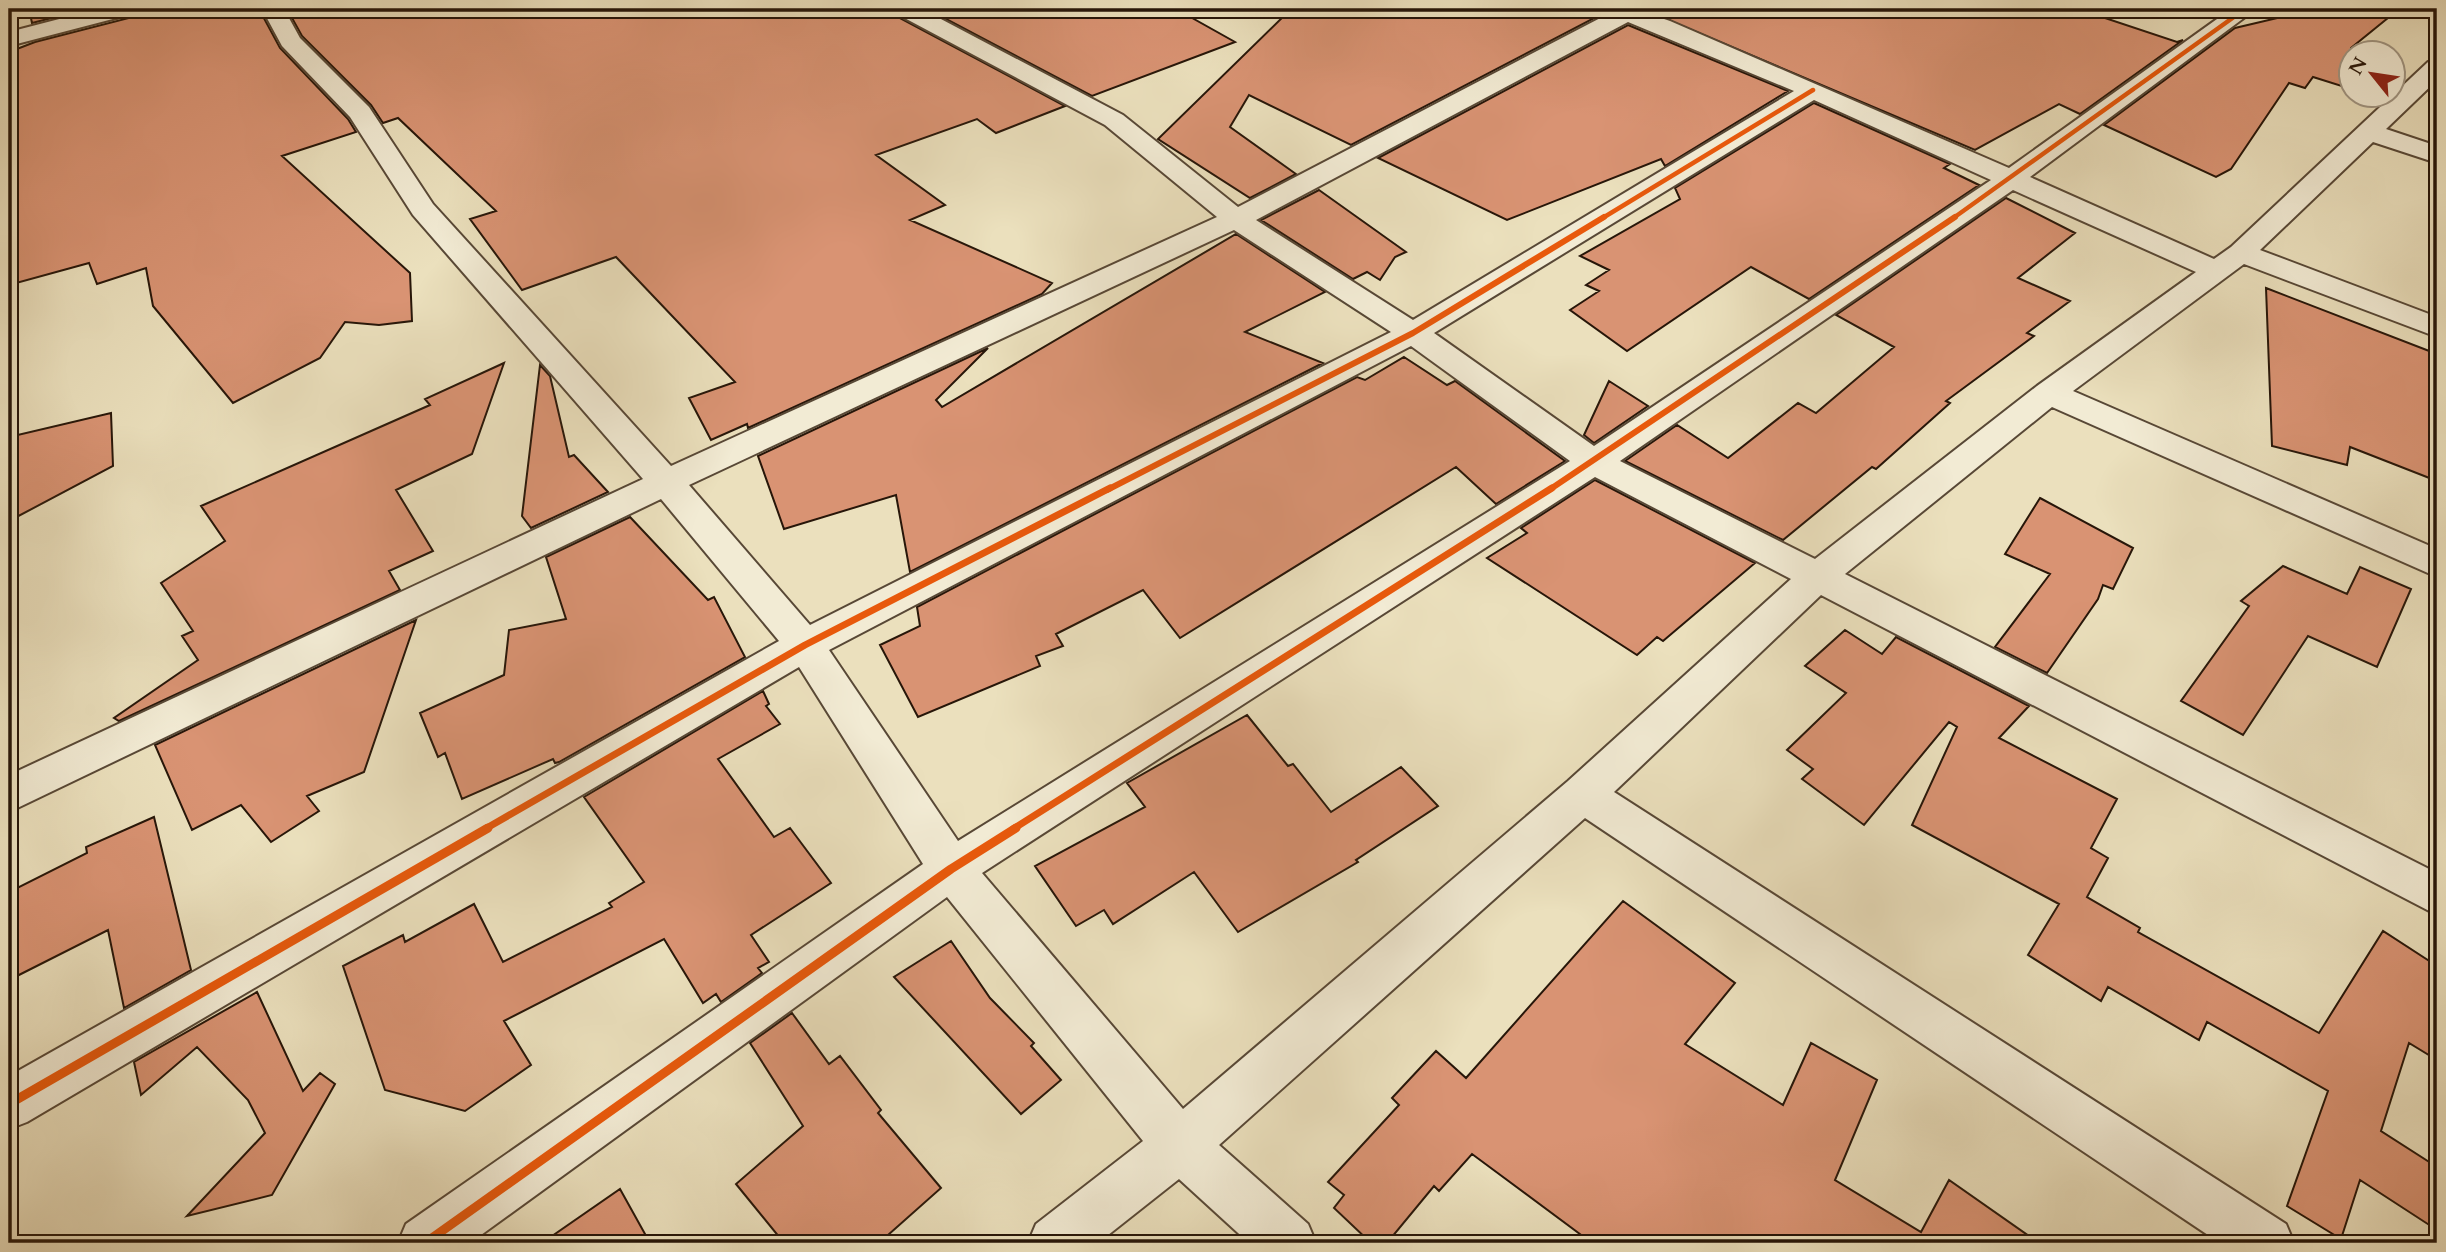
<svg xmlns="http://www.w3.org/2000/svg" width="2446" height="1252" font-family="Cardo,serif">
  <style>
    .building { fill: #d99373; stroke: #271609; stroke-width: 2 }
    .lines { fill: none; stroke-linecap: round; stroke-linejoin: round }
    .street-casing { stroke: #584836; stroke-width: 4 }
    .street { fill: #f2ebd4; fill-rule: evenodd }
    .cycleway-far3-casing { stroke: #f2ebd4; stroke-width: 7 }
    .cycleway-far2-casing { stroke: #f2ebd4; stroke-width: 10 }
    .cycleway-far1-casing { stroke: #f2ebd4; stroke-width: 11 }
    .cycleway-casing { stroke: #f2ebd4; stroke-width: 13 }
    .cycleway-far3 { stroke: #e8590c; stroke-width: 4.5 }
    .cycleway-far2 { stroke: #e8590c; stroke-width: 6 }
    .cycleway-far1 { stroke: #e8590c; stroke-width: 7 }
    .cycleway { stroke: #e8590c; stroke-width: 9 }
  </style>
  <rect width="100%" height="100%" fill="#ebe0bd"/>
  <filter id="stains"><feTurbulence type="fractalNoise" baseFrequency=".00286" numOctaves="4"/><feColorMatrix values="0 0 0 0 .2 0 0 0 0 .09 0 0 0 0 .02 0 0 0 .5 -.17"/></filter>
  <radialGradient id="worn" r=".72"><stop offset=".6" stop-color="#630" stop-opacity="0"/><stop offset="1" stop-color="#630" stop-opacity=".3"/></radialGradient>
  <!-- building -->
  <path class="building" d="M29,9H88L32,23Z
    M138,9H259L280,48L348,119L356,132L282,156L410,273L412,321L379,325L345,322L320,358L233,403L153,306L146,268L97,284L89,263L9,285V52L35,42L133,17Z
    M287,9H891L896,16L1065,106L996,133L977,119L876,155L945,205L910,220L1052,283L1042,294L748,428L747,424L711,440L689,398L735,382L616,257L522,290L470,219L496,211L398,118L383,123L371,105L302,36Z
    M927,9H1176L1235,42L1092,96Z
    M1291,9H1600L1604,13L1351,145L1249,95L1230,127L1296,174L1250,198L1158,139Z
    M1642,9H2078L2177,42L2183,40L2080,114L2059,104L1975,150Z
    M2315,9H2399L2351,48V89L2313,77L2305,88L2289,83L2231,169L2216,177L2104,125L2235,28Z
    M1628,25L1788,91L1665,166L1661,159L1507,220L1378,158Z
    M1814,103L1950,164L1944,168L1979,185L1809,299L1751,267L1627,351L1570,310L1599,291L1586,285L1609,270L1580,256L1680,199L1675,188Z
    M1319,190L1406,252L1395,257L1380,280L1367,272L1353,279L1261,220Z
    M2006,198L2075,233L2018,278L2070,301L2027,333L2034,336L1946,401L1950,403L1876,469L1872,467L1783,540L1625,461L1677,425L1728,458L1798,403L1816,413L1894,347L1836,315Z
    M1236,234L1325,292L1245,332L1323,363L910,572L896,495L784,529L758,456L988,348L936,400L942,407Z
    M2266,288L2437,354V481L2350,447L2347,465L2272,446Z
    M1404,357L1447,385L1455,381L1565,461L1496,504L1456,467L1180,638L1143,590L1056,634L1063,646L1036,656L1040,666L918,717L880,645L920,626L917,607L1357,377L1365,380Z
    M504,363L472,454L396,490L433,551L389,571L400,590L119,721L114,718L198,660L182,636L193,631L161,583L225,541L201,506L430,405L425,399Z
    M540,365L550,376L569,457L574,455L608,492L531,528L522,516Z
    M1609,381L1648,406L1594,443L1584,435Z
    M111,413L113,466L9,521V437Z
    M1595,480L1755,563L1663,641L1657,637L1637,655L1487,558L1527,533L1521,528Z
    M2040,498L2133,548L2113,589L2103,585L2098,599L2047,673L1995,647L2050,574L2005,554Z
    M630,517L708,600L714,597L745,657L559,762L555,763L553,759L462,799L445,753L438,757L420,713L504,675L509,630L566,619L546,557Z
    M2283,566L2347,594L2360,567L2411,589L2377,667L2308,636L2243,735L2181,701L2249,606L2241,601Z
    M416,620L364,772L307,796L319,811L271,842L241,805L192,830L155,745Z
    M1845,630L1882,654L1896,637L2029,706L1999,738L2117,799L2091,848L2108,858L2087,897L2140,928L2138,932L2319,1033L2383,931L2437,966V1060L2409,1043L2381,1131L2437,1167V1230L2360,1180L2341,1239L2287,1206L2328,1091L2207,1022L2199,1040L2108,987L2101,1001L2028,955L2059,904L1912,825L1957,727L1949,722L1864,825L1802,779L1813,769L1787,750L1846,693L1805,666Z
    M763,691L769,704L766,706L780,724L718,759L774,837L790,828L831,883L751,935L769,962L758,968L762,973L721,1002L716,994L703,1003L664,939L504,1021L531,1065L465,1111L385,1090L343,966L403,935L405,942L474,904L503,962L612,907L609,903L644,882L584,797Z
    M1247,715L1288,766L1293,764L1331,812L1401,767L1438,806L1356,860L1358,862L1238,932L1194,872L1113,924L1104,910L1076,926L1035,866L1145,807L1127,783Z
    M154,817L191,970L124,1008L108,930L9,980V892L87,853L86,847Z
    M1623,901L1735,983L1685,1044L1783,1105L1811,1043L1877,1080L1835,1180L1921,1232L1949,1180L2039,1243H1592L1472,1154L1439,1191L1434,1186L1387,1243H1371L1334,1208L1344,1195L1328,1182L1399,1105L1392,1098L1436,1051L1466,1078Z
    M951,941L990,998L1034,1043L1031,1046L1061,1080L1021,1114L894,977Z
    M257,992L303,1091L320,1073L335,1084L272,1195L187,1216L265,1133L248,1100L197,1047L141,1095L134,1062Z
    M792,1013L829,1064L840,1056L881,1110L878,1113L941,1188L879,1243H784L736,1184L803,1126L750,1043Z
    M620,1189L650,1243H542Z"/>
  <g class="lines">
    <defs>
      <path id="street" d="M98,9H135L132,14L9,46V32Z
        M262,9H284L300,38L369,107L433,204L671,466L1217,217L1105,125L897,14L894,9H922L1123,115L1238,207L1608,14L1603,9H1635L1670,21L2009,168L2231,9H2256L2030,177L2214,259L2231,247L2428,62L2437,60V80L2386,129L2437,146V163L2373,142L2260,250L2437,317V337L2244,264L2073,391L2437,549V577L2052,407L1845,574L2437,873V915L1821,595L1614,792L2286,1224L2294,1243H2220L1585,818L1219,1145L1308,1224L1316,1243H1249L1179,1179L1098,1243H1028L1036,1224L1143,1141L947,897L470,1243H398L406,1224L923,864L799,667L27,1122L9,1129V1076L779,641L661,499L9,812V775L643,479L413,215L350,117L282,46ZM1628,22L1794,91L1413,320L1256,220ZM1814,100L1991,180L1594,446L1434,333ZM2013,190L2196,272L2037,386L1815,559L1620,461ZM1234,230L1391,332L810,625L689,485ZM1411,346L1570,461L958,841L829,650ZM1595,477L1791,579L1568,781L1183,1109L982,873Z"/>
    </defs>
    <!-- street casing -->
    <use href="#street" class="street-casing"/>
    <!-- street -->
    <use href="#street" class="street"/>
    <defs>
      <path id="cycleway-far3" d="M1601,219L1813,90
        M1952,219L2245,9"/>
      <path id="cycleway-far2" d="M1107,490L1413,333L1604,217
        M1549,490L1955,217"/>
      <path id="cycleway-far1" d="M485,829L805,645L1110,488
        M1013,829L1552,488"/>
      <path id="cycleway" d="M9,1104L488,828
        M425,1243L951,869L1016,828"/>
    </defs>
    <!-- cycleway-far3 casing -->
    <use href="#cycleway-far3" class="cycleway-far3-casing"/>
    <!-- cycleway-far2 casing -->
    <use href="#cycleway-far2" class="cycleway-far2-casing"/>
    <!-- cycleway-far1 casing -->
    <use href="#cycleway-far1" class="cycleway-far1-casing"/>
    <!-- cycleway casing -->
    <use href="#cycleway" class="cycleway-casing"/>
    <!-- cycleway-far3 -->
    <use href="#cycleway-far3" class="cycleway-far3"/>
    <!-- cycleway-far2 -->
    <use href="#cycleway-far2" class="cycleway-far2"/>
    <!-- cycleway-far1 -->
    <use href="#cycleway-far1" class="cycleway-far1"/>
    <!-- cycleway -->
    <use href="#cycleway" class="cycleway"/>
  </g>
  <!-- margin -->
  <rect width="2446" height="1252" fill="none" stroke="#ebe0bd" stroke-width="35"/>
  <rect x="10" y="10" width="2425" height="1231" fill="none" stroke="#271609" stroke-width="3.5"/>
  <rect x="18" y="18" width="2411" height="1217" fill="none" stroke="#271609" stroke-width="2"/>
  <!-- north arrow -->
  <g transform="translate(2372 74) rotate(300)"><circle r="33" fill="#f2ebd4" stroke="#a19683" stroke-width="2"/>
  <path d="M0-5L12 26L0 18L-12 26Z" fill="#8f2418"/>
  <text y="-10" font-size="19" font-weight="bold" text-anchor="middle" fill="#271609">N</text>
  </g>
  <rect width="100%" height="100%" filter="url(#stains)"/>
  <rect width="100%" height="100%" fill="url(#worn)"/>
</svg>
